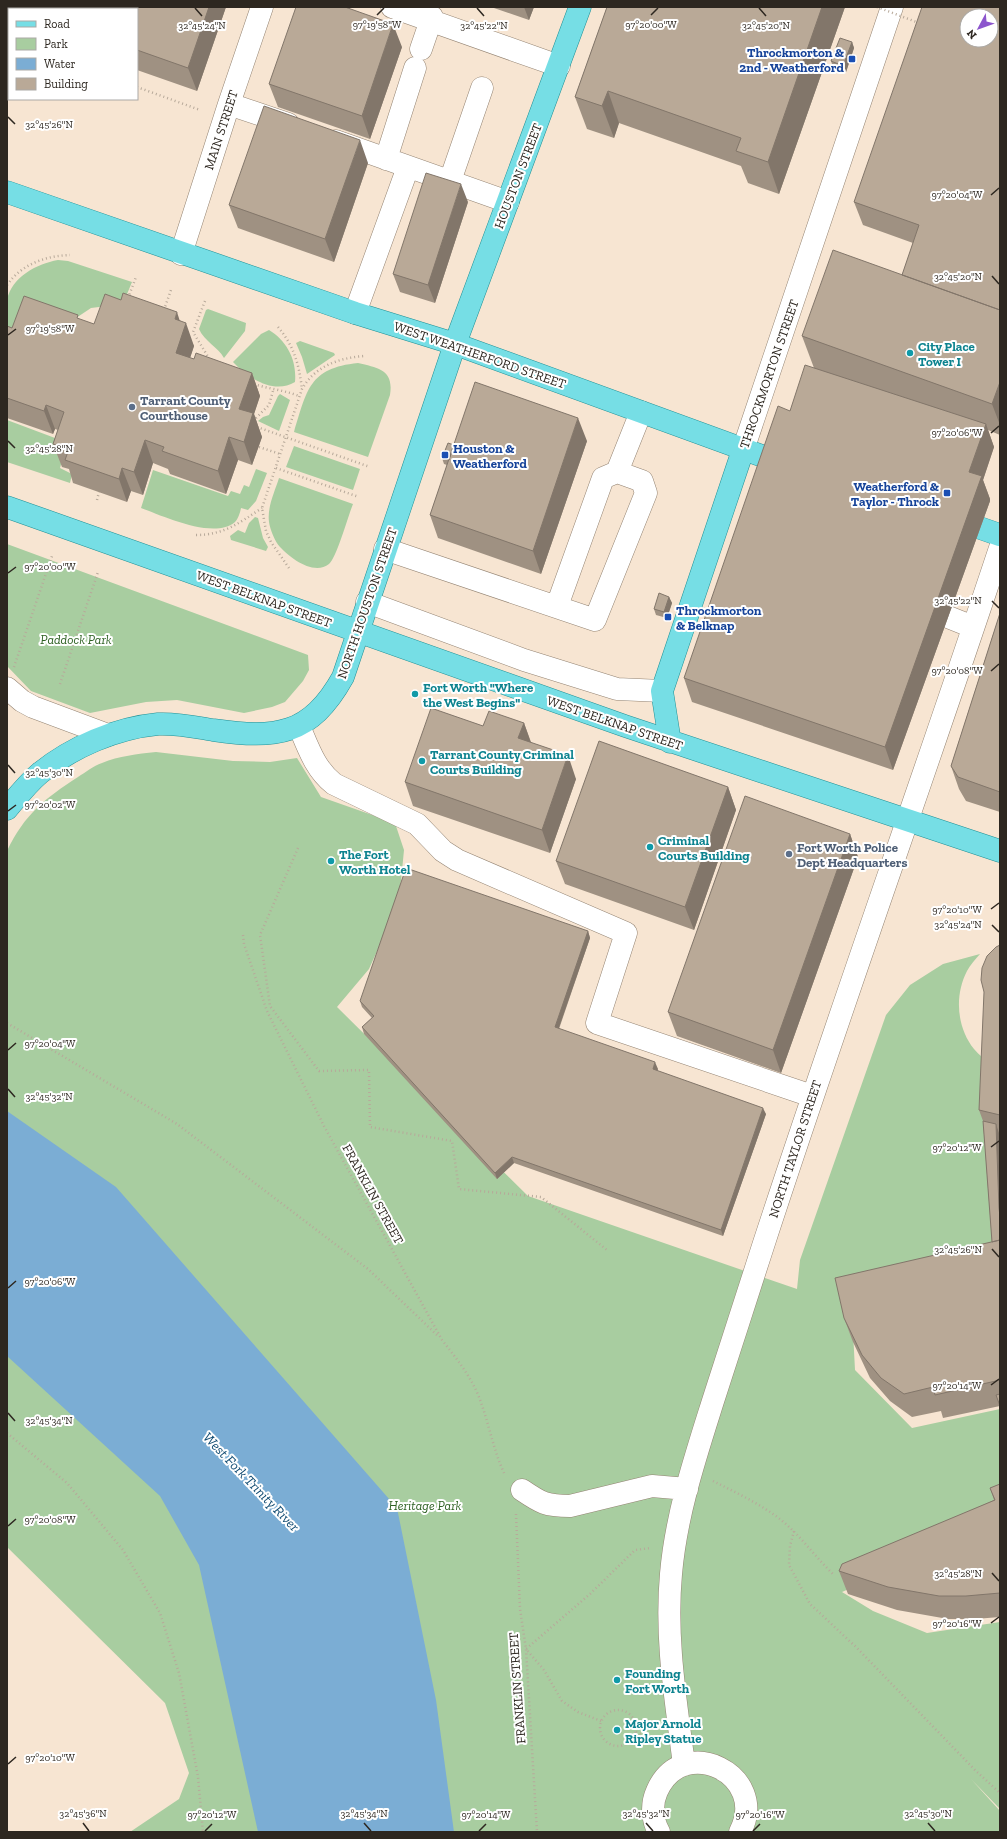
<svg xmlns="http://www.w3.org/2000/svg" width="1007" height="1839" font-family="'Zilla Slab',serif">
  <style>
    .green { fill: #a8cda0 }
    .water { fill: #7badd4 }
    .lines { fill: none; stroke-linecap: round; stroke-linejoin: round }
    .minor-casing { stroke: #948473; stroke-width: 23 }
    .major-casing { stroke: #219095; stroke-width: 23 }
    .path { stroke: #b7a99a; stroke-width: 2.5; stroke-dasharray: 1 3; stroke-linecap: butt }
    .minor { stroke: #fff; stroke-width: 22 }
    .major { stroke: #76dee5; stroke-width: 22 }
    .path-bridge { stroke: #b7a99a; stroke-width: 2.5; stroke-dasharray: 1 3; stroke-linecap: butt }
    .wall { fill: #9f9182 }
    .shaded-wall { fill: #82766a }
    .building { fill: #b9a997; stroke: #82766a; fill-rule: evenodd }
    .ticks { fill: none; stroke: #2d2720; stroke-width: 1.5 }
    .transit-dot { fill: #1a4fb4; stroke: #fff; stroke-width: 1.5 }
    .culture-dot { fill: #0f9aa8; stroke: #fff; stroke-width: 1.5 }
    .service-dot { fill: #5c6f8a; stroke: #fff; stroke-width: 1.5 }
    .labels { text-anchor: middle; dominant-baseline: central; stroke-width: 4; stroke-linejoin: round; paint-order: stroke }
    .transit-label { font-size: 13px; font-weight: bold; fill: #164399; stroke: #fff; text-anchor: end }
    .street-label { font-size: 13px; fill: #2d2720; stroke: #fff }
    .culture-label { font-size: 13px; font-weight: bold; fill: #0d838f; stroke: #fff; text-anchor: start }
    .service-label { font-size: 13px; font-weight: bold; fill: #4e5e75; stroke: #fff; text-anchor: start }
    .park-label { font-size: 13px; font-style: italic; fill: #2d6022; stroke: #fff }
    .water-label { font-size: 14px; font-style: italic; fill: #0f4a71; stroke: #fff }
    .ticks-label { font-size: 10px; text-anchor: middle; fill: #2d2720; stroke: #fff; stroke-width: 4; stroke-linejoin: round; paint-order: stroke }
  </style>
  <rect width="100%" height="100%" fill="#f7e5d2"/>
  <!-- green -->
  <path class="green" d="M58,260L68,261L132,282L125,299L115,305L91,308L70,322L20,336L7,332C7,322 5,310 7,300C12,277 36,264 58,260Z
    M208,309L246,323L245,331L224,358C218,347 204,341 199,329L206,310Z
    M269,330C287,341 297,360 295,382C274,395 248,378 233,362L261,334Z
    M300,341L334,353L335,355L307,374L302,357L296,343Z
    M358,363C379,368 394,370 390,395L368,457L294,432C307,390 309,368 358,363Z
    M280,394L290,400L279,431L258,421L263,417L269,415L278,396Z
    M7,420L55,438L69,437L60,468L72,474L70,483L7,462Z
    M294,446L360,469L353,490L286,467Z
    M256,469L267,473L256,501L248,510L241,508C240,513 238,519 235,522C214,540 163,516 141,508L153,470L228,496L231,491L240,494L244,485L249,487Z
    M279,478L353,504C348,516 337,557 329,564C314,576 290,558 280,547C275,542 270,529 269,522C267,507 275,491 279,478Z
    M255,517L258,518L263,538L268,547L266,551L231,540L230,536L238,530L245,533L249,523Z
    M7,544L308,655L309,670L303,681L285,702L272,707L244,713L177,700L146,702L90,713L31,691L7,666Z
    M156,752L233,761L270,762L297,758L321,797L395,823L404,850L401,881L395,911L369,969L337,1007L528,1196L797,1289L800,1260L886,1015L910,985L943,964L980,954C975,960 970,965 967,971C954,996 957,1028 974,1049C979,1055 985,1059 990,1064L1000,1259L851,1293L855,1370L912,1428L1000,1409V1509L998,1523L842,1592L873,1611L927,1633L1000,1622V1809L971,1779L1000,1811V1832H130L179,1799L189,1773L165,1703L7,1547V851C25,814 44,799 78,777C86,772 93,766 102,763C119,756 137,754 156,752Z"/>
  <!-- water -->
  <path class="water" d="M7,1111L116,1187L397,1508L436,1700L454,1832H258L199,1565L160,1496L7,1356Z"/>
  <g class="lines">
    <defs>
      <path id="minor" d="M392,7L559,66
        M421,49L432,17
        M229,104L288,124
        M336,141L508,202
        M386,159L415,68
        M450,181L482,88
        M181,254L229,104L262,7
        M355,313L408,167
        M743,450L892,7
        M617,472L641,412
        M385,549L595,620L646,493L642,481L617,472L603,478L557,606
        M367,602L524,660L617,689L662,691
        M948,617L973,627
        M7,688L22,701L33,707L108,735
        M299,726C308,747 315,769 334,784L417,824L443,851L457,860L626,933L597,1023L812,1096
        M522,1490C541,1503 546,1506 570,1506L652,1486L687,1489
        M684,1765C676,1701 665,1639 671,1574C676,1515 695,1458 713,1401C730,1348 747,1296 764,1243C840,1010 923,780 1000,548
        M659,1832C652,1820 651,1804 657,1791C683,1732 770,1775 740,1832"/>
      <path id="major" d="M7,192L355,313L455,344L776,461
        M7,507L625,726L1000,851
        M980,528L1000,535
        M670,742L662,691L743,450
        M7,809C17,797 27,784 40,773C72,747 116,728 158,724C177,723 195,727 213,730C276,739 310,736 343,677L455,344L580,7"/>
    </defs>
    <!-- minor casing -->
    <use href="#minor" class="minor-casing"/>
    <!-- major casing -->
    <use href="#major" class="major-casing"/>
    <!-- path -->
    <path class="path" d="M7,42H9
      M137,87L200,110
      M7,285C22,264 45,256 70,255
      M128,298L136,277
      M205,301L193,332L210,360
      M164,310L171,290
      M278,327C294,346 299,364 302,389
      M254,384C269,389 284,390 299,396
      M255,422L256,418L269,405L273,391
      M257,427L370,467
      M259,447L280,454
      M276,468L359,497
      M97,500L99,492
      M196,535C224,535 239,523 262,508
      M289,568L271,542L266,531L262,508L302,389C315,366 339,358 364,356
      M14,667L52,556
      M60,684L98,572
      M298,848L260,935L270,1006L319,1071L369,1070L370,1127L452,1141L459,1189L541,1197L607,1250
      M243,935L244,944L267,1011L324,1126L442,1340C456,1358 470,1375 479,1397C489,1423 493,1450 505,1475
      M7,1023L177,1124L368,1269L439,1337
      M7,1433L67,1483L123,1550L160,1613L179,1673L198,1777L203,1832
      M713,1481C733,1491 754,1501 773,1514C797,1530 813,1555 834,1575
      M516,1514L520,1609L526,1649L537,1832
      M794,1531L790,1546L789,1565L810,1604L856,1647L976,1771L1000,1793
      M600 1728a18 18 0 1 1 36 0a18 18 0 1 1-36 0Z
      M601,1721L578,1712L562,1701L544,1670L526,1649L590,1594L635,1550L651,1548
      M636,1732L654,1740"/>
    <!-- minor -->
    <use href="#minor" class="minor"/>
    <!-- major -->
    <use href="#major" class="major"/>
    <!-- path-bridge -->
    <path class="path-bridge" d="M877,7L919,23"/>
  </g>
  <!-- wall -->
  <path class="wall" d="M7,7H226L197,91L137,70V9H9V25L7,24Z
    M491,7H534L529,20Z
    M607,7H845L779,194L748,183L741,166L619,123L614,138L587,129L575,97Z
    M1000,7V435L988,430L994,447L983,480L990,499V501L893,770L692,702L684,678L790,411L814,368L802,336L902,275L913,243L863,225L854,202Z
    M852,42L854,48L846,72L833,67L831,61Z
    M402,47L370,139L278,107L269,84Z
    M368,163L334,262L238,228L229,205Z
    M468,202L435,303L400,292L393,274Z
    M180,320L194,346L190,358L252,373L260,396L254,414L262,437L252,465L238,460L226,494L170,474L168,469L153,463L143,495L131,491L127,502L73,483L69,469L62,467L53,444L58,430L55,429L53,434L7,418V326L12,328Z
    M587,441L541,574L438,538L430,515L447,465L444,464L442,458L454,445Z
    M669,597L672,603L667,618L656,615L654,609Z
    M1000,613V812L966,801L959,789L951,766Z
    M524,723L531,742L576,779L550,853L413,806L405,782L483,726Z
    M728,787L736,810L694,930L565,884L556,861Z
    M850,834L858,857L781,1073L677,1036L668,1012Z
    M588,931L590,938L559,1029L658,1069L657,1071L766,1114L723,1236L514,1163L497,1179L364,1034L362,1027L372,1018L362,1007L360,1001Z
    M1000,945V1406L943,1418L941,1411L912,1417L890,1401L870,1378L853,1342L844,1318L992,1242L983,1121L979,1110Z
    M1000,1484V1617L975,1619H948L897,1610L848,1594L839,1571L994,1500L990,1488Z"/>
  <!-- shaded-wall -->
  <path class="shaded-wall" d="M209,7H226L197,91L188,68Z
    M524,7H534L529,20Z
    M822,7H845L779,194L768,162Z
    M393,24L402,47L370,139L362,116Z
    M852,42L854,48L846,72L843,66Z
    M608,91L619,123L614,138L602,106Z
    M360,140L368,163L334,262L325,239Z
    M461,184L468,202L435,303L428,285Z
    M177,312L183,331L186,323L194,346L184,376L176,353L175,319Z
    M252,373L260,396L254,414L262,437L252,465L244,442L239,409Z
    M1000,382V425L992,404Z
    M46,405L55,429L53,434L44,411Z
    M578,418L587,441L541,574L533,551Z
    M986,424L994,447L983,480L990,499V501L893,770L885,747L969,472Z
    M229,437L238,460L226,494L218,471Z
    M145,440L153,463L143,495L134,472Z
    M122,468L131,491L127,502L119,479Z
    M669,597L672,603L667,618L664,612Z
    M524,723L532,746L518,738Z
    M568,755L576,779L550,853L542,830Z
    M728,787L736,810L694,930L685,907Z
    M850,834L858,857L781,1073L773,1050Z
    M588,931L590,938L557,1033L555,1027Z
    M655,1062L658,1069L655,1075L653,1069Z
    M763,1108L766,1114L723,1236L721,1230Z
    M996,1124L1000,1136V1217L999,1208Z
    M512,1157L514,1163L497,1179L495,1173Z"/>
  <!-- building -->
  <path class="building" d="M16,7H209L188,68L137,50V9H22Z
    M296,7H345L393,24L362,116L269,84Z
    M607,7H822L768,162L736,151L741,138L608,91L602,106L575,97Z
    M922,7H1000V310L902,275L919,225L854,202ZM967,16H991V40H967Z
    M840,38L852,42L843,66L831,61Z
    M264,106L360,140L325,239L229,205Z
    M426,173L461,184L428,285L393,274Z
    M833,250L1000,310V382L992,404L802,336Z
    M123,293L177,312L175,319L186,323L176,353L194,359L196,353L252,373L239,409L253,413L244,442L229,437L218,471L162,451L164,447L145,440L134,472L122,468L119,479L65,460L69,449L53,444L64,412L46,405L44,411L7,398V326L12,328L24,296L78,315L77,318L94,324L105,294L121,300Z
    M805,365L986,424L969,472L982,476L981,478L885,747L684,678L778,406L790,411Z
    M475,382L578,418L533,551L430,515Z
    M448,443L454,445L449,460L442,458Z
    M659,593L669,597L664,612L654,609Z
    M1000,613V792L958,777L951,766Z
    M431,708L483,726L489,711L524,723L518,738L568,755L542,830L405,782Z
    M599,741L728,787L685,907L556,861Z
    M745,796L850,834L773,1050L668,1012Z
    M406,868L588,931L555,1027L655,1062L653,1069L763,1108L721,1230L512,1157L495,1173L362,1027L374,1016L360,1001Z
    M1000,945V1115L979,1110L984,992L981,980L982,968L987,956L996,947Z
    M983,1121L996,1124L999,1208L1000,1217V1240L992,1242Z
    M1000,1240V1380L935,1395L933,1387L904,1394L881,1378L862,1355L844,1318L835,1278Z
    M1000,1394V1406L996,1395Z
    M1000,1484V1593L966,1596H939L888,1587L839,1571L842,1564L995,1500L990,1488Z"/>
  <!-- ticks -->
  <path class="ticks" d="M195,8L202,16M477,8L484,16M759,8L766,16M377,15L384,8M651,15L658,8M8,117L15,124M991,195L999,188M992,276L999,284M8,335L16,329M991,433L999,426M8,441L15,448M8,573L16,567M992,601L999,608M991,671L999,664M8,765L15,773M8,811L16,805M991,909L999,903M992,925L999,932M8,1050L16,1043M8,1089L15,1097M991,1147L999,1141M992,1249L999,1257M8,1288L16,1281M991,1385L999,1379M8,1413L15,1421M8,1526L16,1519M992,1573L999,1581M991,1623L999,1617M8,1764L16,1757M83,1823L89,1831M364,1823L371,1831M646,1823L653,1831M928,1823L935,1831M205,1831L212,1824M479,1831L486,1824M753,1831L760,1824"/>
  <!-- markers -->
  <g class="transit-dot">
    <rect x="848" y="55" width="8" height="8" rx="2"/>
    <rect x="441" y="451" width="8" height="8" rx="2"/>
    <rect x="943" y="489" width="8" height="8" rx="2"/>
    <rect x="664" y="613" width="8" height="8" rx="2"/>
  </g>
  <g class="culture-dot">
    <circle cx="910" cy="353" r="4"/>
    <circle cx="415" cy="694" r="4"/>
    <circle cx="422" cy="761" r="4"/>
    <circle cx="650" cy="847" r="4"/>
    <circle cx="331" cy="861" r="4"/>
    <circle cx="617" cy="1680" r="4"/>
    <circle cx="617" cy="1730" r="4"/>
  </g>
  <g class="service-dot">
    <circle cx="132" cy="407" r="4"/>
    <circle cx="789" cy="854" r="4"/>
  </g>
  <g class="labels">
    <!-- transit labels -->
    <g class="transit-label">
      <text x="844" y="52">Throckmorton &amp;<tspan x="844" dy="15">2nd - Weatherford</tspan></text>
      <text x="453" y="448" text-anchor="start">Houston &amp;<tspan x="453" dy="15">Weatherford</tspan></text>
      <text x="939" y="486">Weatherford &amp;<tspan x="939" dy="15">Taylor - Throck</tspan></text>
      <text x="676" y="610" text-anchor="start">Throckmorton<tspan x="676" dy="15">&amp; Belknap</tspan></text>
    </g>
    <!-- street labels -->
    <g class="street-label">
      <text transform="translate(221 130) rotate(-72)">MAIN STREET</text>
      <text transform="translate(518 176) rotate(-69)">HOUSTON STREET</text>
      <text transform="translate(480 355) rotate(19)">WEST WEATHERFORD STREET</text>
      <text transform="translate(769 374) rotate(-71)">THROCKMORTON STREET</text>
      <text transform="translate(264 599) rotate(20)">WEST BELKNAP STREET</text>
      <text transform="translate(367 603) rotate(-71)">NORTH HOUSTON STREET</text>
      <text transform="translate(615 723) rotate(19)">WEST BELKNAP STREET</text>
      <text transform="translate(795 1149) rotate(-72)">NORTH TAYLOR STREET</text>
      <text transform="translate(373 1194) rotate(61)">FRANKLIN STREET</text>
      <text transform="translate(517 1688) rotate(-94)">FRANKLIN STREET</text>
    </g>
    <!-- culture labels -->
    <g class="culture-label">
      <text x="918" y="346">City Place<tspan x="918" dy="15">Tower I</tspan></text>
      <text x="423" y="687">Fort Worth "Where<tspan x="423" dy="15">the West Begins"</tspan></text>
      <text x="430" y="754">Tarrant County Criminal<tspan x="430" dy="15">Courts Building</tspan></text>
      <text x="658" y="840">Criminal<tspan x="658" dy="15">Courts Building</tspan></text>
      <text x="339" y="854">The Fort<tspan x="339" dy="15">Worth Hotel</tspan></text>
      <text x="625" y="1673">Founding<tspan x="625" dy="15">Fort Worth</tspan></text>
      <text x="625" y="1723">Major Arnold<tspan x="625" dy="15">Ripley Statue</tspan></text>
    </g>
    <!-- service labels -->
    <g class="service-label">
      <text x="140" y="400">Tarrant County<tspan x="140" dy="15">Courthouse</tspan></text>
      <text x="797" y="847">Fort Worth Police<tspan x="797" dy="15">Dept Headquarters</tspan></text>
    </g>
    <!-- park labels -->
    <g class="park-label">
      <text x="76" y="639">Paddock Park</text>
      <text x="425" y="1505">Heritage Park</text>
    </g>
    <!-- water labels -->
    <g class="water-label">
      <text transform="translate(251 1482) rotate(46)">West Fork Trinity River</text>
    </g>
  </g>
  <g class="ticks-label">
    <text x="377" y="28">97°19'58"W</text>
    <text x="651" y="28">97°20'00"W</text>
    <text x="202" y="29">32°45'24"N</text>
    <text x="484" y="29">32°45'22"N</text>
    <text x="766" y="29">32°45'20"N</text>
    <text x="49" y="128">32°45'26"N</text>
    <text x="957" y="198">97°20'04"W</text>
    <text x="958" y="280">32°45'20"N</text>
    <text x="50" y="332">97°19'58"W</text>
    <text x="957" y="436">97°20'06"W</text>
    <text x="49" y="452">32°45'28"N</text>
    <text x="50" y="570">97°20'00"W</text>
    <text x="958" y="604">32°45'22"N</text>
    <text x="957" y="674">97°20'08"W</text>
    <text x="49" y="776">32°45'30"N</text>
    <text x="50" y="808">97°20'02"W</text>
    <text x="957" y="913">97°20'10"W</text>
    <text x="958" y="928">32°45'24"N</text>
    <text x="50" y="1047">97°20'04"W</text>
    <text x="49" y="1100">32°45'32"N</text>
    <text x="957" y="1151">97°20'12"W</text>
    <text x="958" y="1253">32°45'26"N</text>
    <text x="50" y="1285">97°20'06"W</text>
    <text x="957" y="1389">97°20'14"W</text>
    <text x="49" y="1424">32°45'34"N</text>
    <text x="50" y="1523">97°20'08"W</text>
    <text x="958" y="1577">32°45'28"N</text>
    <text x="957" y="1627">97°20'16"W</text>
    <text x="50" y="1761">97°20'10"W</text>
    <text x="83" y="1817">32°45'36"N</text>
    <text x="364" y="1817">32°45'34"N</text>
    <text x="646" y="1817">32°45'32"N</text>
    <text x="928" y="1817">32°45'30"N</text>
    <text x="212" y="1818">97°20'12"W</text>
    <text x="486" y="1818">97°20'14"W</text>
    <text x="760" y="1818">97°20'16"W</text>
  </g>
  <!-- border -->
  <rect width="1007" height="1839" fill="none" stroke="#2d2720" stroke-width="16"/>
  <!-- legend -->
  <rect x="8" y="8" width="130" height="92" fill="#ffffff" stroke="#aba9a6"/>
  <rect x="16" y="21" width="20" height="6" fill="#76dee5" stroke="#aba9a6"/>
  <text x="44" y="28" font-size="12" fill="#2d2720">Road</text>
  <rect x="16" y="38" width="20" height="12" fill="#a8cda0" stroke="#aba9a6"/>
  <text x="44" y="48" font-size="12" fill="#2d2720">Park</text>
  <rect x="16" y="58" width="20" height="12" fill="#7badd4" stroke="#aba9a6"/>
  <text x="44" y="68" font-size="12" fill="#2d2720">Water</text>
  <rect x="16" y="78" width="20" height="12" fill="#b9a997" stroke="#aba9a6"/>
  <text x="44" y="88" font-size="12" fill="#2d2720">Building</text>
  <!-- north arrow -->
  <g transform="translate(979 28) rotate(229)"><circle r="19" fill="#ffffff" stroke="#aba9a6"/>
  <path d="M0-3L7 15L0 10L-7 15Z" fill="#8c55cd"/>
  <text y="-6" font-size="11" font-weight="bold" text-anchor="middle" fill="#2d2720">N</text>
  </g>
</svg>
